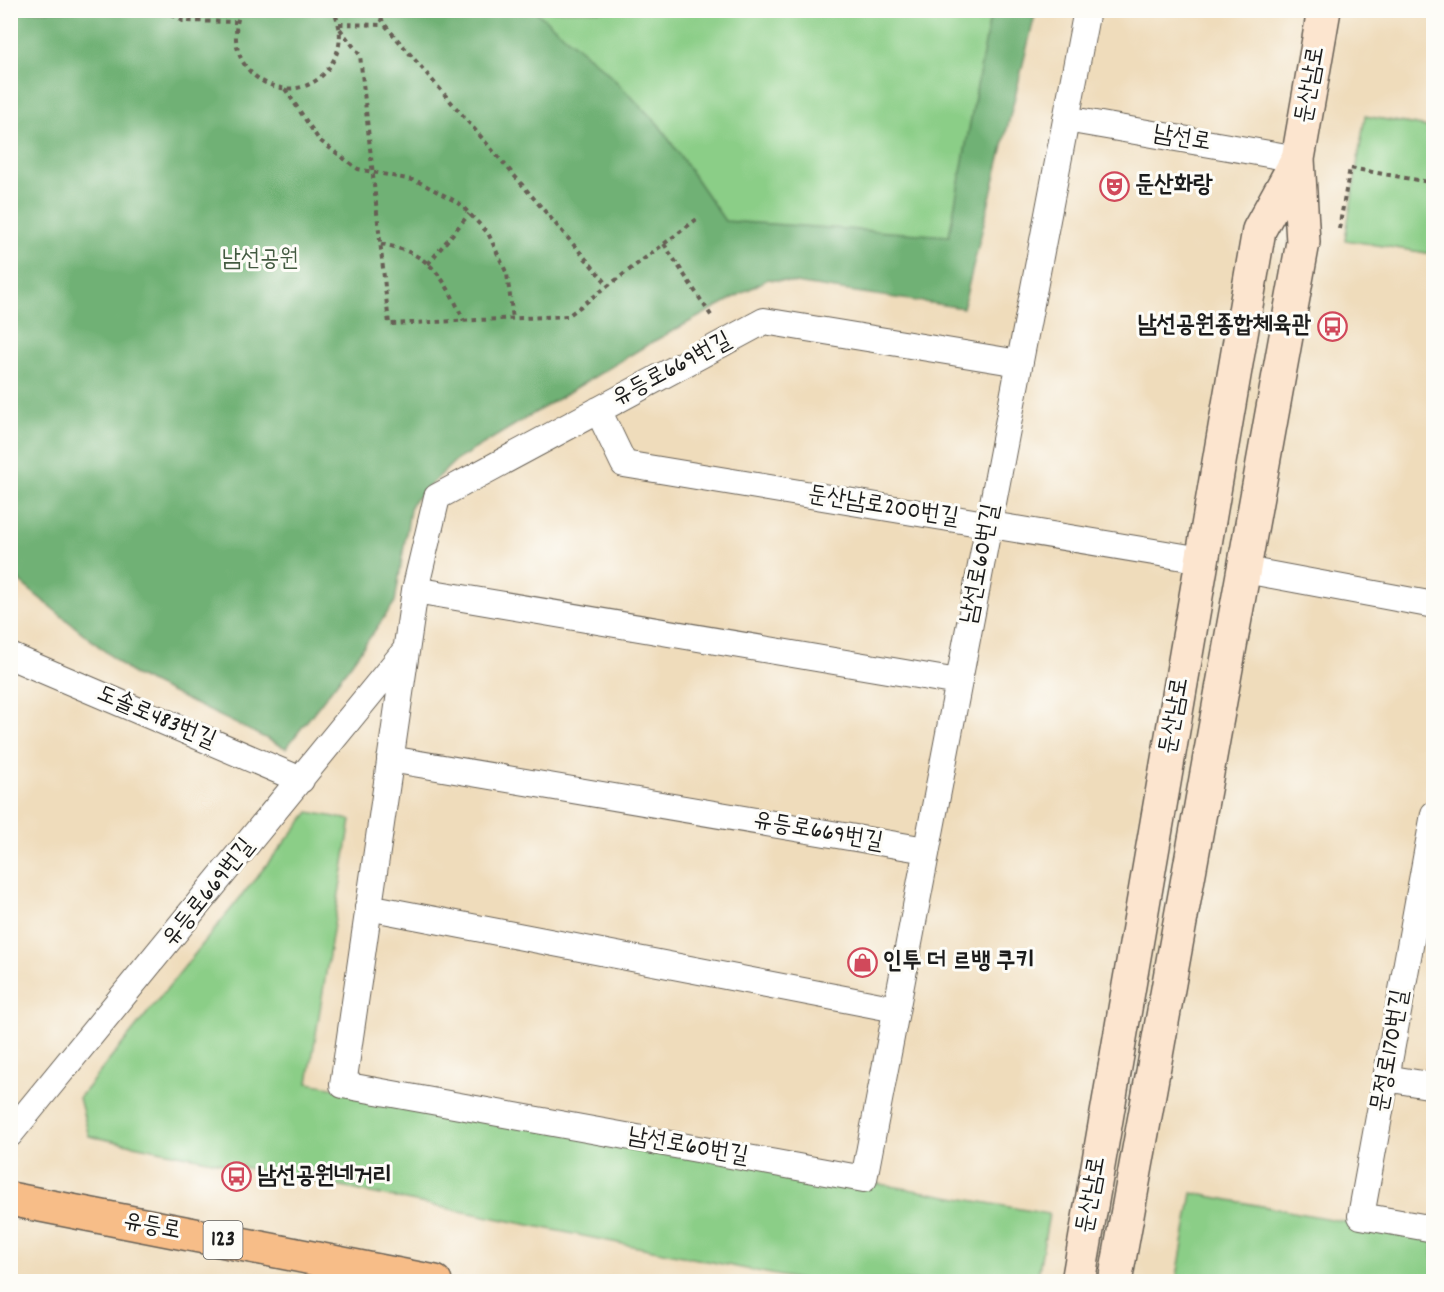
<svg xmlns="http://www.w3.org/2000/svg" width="1444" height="1292" font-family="Dekko,'Poor Story',sans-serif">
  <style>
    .green { fill: #8bce87; stroke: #547552; stroke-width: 1.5 }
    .forest { fill: #70b174; stroke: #466648; stroke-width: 1.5 }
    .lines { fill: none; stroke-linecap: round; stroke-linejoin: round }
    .street-casing { stroke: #665f54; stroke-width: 28 }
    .secondary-casing { stroke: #665f54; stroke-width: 36 }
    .primary-casing { stroke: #665f54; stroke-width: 36 }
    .path { stroke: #665f54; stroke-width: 4; stroke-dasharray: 4.5 4.5; stroke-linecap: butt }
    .street { stroke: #fff; stroke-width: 26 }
    .secondary { stroke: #fce5cf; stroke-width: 33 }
    .primary { stroke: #f7bd88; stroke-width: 33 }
    .labels { text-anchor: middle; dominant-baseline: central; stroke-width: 6; stroke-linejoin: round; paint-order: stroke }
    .shield { fill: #fdfcf7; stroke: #605f5e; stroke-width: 1.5 }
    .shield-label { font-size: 22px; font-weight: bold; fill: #1c1c1c }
    .street-label { font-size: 24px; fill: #1c1c1c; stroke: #fdfcf7 }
    .poi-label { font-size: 24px; font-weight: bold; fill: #1c1c1c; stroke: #fdfcf7; text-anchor: start }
    .park-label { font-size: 24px; fill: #435a41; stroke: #fdfcf7 }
  </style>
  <rect width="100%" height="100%" fill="#fdfcf7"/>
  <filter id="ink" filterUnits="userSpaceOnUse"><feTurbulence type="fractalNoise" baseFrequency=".0167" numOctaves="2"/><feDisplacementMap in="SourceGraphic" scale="12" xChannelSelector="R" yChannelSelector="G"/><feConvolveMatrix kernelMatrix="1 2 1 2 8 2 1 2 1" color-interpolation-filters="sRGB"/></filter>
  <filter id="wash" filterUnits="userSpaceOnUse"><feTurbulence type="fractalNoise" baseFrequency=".008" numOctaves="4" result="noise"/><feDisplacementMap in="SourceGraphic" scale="24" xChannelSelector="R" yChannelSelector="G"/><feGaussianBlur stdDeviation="1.35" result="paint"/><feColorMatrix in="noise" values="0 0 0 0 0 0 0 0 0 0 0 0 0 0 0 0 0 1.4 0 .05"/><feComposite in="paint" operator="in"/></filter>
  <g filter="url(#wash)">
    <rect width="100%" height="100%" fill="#efdcbb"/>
    <!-- green -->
    <path class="green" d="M10,11H1005L957,263L771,225L594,335Z
      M1365,116L1433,128V254L1345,240Z
      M309,812L351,820L308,1083L1049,1214L1037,1281H806L89,1136L79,1098Z
      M1192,1193L1433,1238V1281L1176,1282Z"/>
    <!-- forest -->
    <path class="forest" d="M10,11H535L605,70L659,125L725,221L949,236L991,11H1036L963,308L768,279L647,345L455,461L411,504L395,602L351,664L286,748L133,674L20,582L11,560Z"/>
  </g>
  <g filter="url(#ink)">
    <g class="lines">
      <defs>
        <path id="street" d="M1066,119L1298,159
          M1019,363L764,321L437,497L415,590L343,1085L864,1179L1087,10
          M598,410L624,464L1202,560
          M1245,570L1434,605
          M415,590L958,682
          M10,656L301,780
          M390,759L926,850
          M1434,814L1361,1216L1434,1229
          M368,907L896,1009
          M1386,1078L1434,1086
          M10,1134L405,651"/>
        <path id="secondary" d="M1078,1282L1259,230L1298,159
          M1115,1282L1303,242L1298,159L1324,10"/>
        <path id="primary" d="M10,1199L435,1282"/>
      </defs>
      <!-- street casing -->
      <use href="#street" class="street-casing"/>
      <!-- secondary casing -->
      <use href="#secondary" class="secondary-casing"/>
      <!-- primary casing -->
      <use href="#primary" class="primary-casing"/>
      <!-- path -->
      <path class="path" d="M164,10L183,21L236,22
        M241,10C213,81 308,121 336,55C342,41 341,24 333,10
        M376,10L385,25L609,286
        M339,24L384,25
        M340,29L360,55L389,324L568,316L697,219
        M285,89L319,140L358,169L417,181L459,203L488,233L507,274L513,319
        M1339,229L1350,168L1434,183
        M381,244C431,253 444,277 464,321
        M664,244L712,317
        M428,264L469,214"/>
      <!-- street -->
      <use href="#street" class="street"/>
      <!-- secondary -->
      <use href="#secondary" class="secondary"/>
      <!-- primary -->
      <use href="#primary" class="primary"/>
    </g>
  </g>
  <!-- icons -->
  <defs>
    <symbol id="theatre-ring" viewBox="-11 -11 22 22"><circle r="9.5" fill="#fdfcf7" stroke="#d1495b" stroke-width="1.5"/><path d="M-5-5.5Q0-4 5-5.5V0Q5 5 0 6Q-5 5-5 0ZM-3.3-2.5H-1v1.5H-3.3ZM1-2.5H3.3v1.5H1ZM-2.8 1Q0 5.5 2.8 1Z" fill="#d1495b"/></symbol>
    <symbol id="bus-ring" viewBox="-11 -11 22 22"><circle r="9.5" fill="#fdfcf7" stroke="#d1495b" stroke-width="1.5"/><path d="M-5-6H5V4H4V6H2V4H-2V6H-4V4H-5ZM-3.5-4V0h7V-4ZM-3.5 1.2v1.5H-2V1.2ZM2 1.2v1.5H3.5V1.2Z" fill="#d1495b"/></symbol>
    <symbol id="shop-ring" viewBox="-11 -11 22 22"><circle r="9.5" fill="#fdfcf7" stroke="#d1495b" stroke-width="1.5"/><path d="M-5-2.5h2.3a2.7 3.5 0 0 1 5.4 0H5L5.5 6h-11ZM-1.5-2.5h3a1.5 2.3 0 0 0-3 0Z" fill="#d1495b"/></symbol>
  </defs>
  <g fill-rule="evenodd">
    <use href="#theatre-ring" x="1098" y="170" width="33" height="33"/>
    <use href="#bus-ring" x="1316" y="310" width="33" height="33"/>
    <use href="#shop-ring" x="846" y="946" width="33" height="33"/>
    <use href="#bus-ring" x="220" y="1160" width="33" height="33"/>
  </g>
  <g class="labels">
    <!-- shield labels -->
    <rect class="shield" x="203.5" y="1221" width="39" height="38" rx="4.5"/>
    <g class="shield-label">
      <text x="223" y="1240">123</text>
    </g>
    <!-- street labels -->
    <g class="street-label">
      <text transform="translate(1311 85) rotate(-80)">둔산남로</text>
      <text transform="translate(1182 139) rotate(10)">남선로</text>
      <text transform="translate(672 370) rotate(-28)">유등로669번길</text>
      <text transform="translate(883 507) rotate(9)">둔산남로200번길</text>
      <text transform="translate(981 564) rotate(-79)">남선로60번길</text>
      <text transform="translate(1175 716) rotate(-80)">둔산남로</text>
      <text transform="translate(156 718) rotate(23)">도솔로483번길</text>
      <text transform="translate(818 832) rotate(10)">유등로669번길</text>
      <text transform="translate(209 893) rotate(-51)">유등로669번길</text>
      <text transform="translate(1391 1051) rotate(-80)">문정로170번길</text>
      <text transform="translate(688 1147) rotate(10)">남선로60번길</text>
      <text transform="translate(1092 1195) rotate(-80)">둔산남로</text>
      <text transform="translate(152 1227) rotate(11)">유등로</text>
    </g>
    <!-- poi labels -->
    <g class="poi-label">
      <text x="1135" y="186">둔산화랑</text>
      <text x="1311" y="326" text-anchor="end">남선공원종합체육관</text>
      <text x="883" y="962">인투 더 르뱅 쿠키</text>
      <text x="257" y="1177">남선공원네거리</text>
    </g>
    <!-- park labels -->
    <g class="park-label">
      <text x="260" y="260">남선공원</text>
    </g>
  </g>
  <!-- margin -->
  <rect width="1444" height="1292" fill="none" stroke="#fdfcf7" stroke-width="36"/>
</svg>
